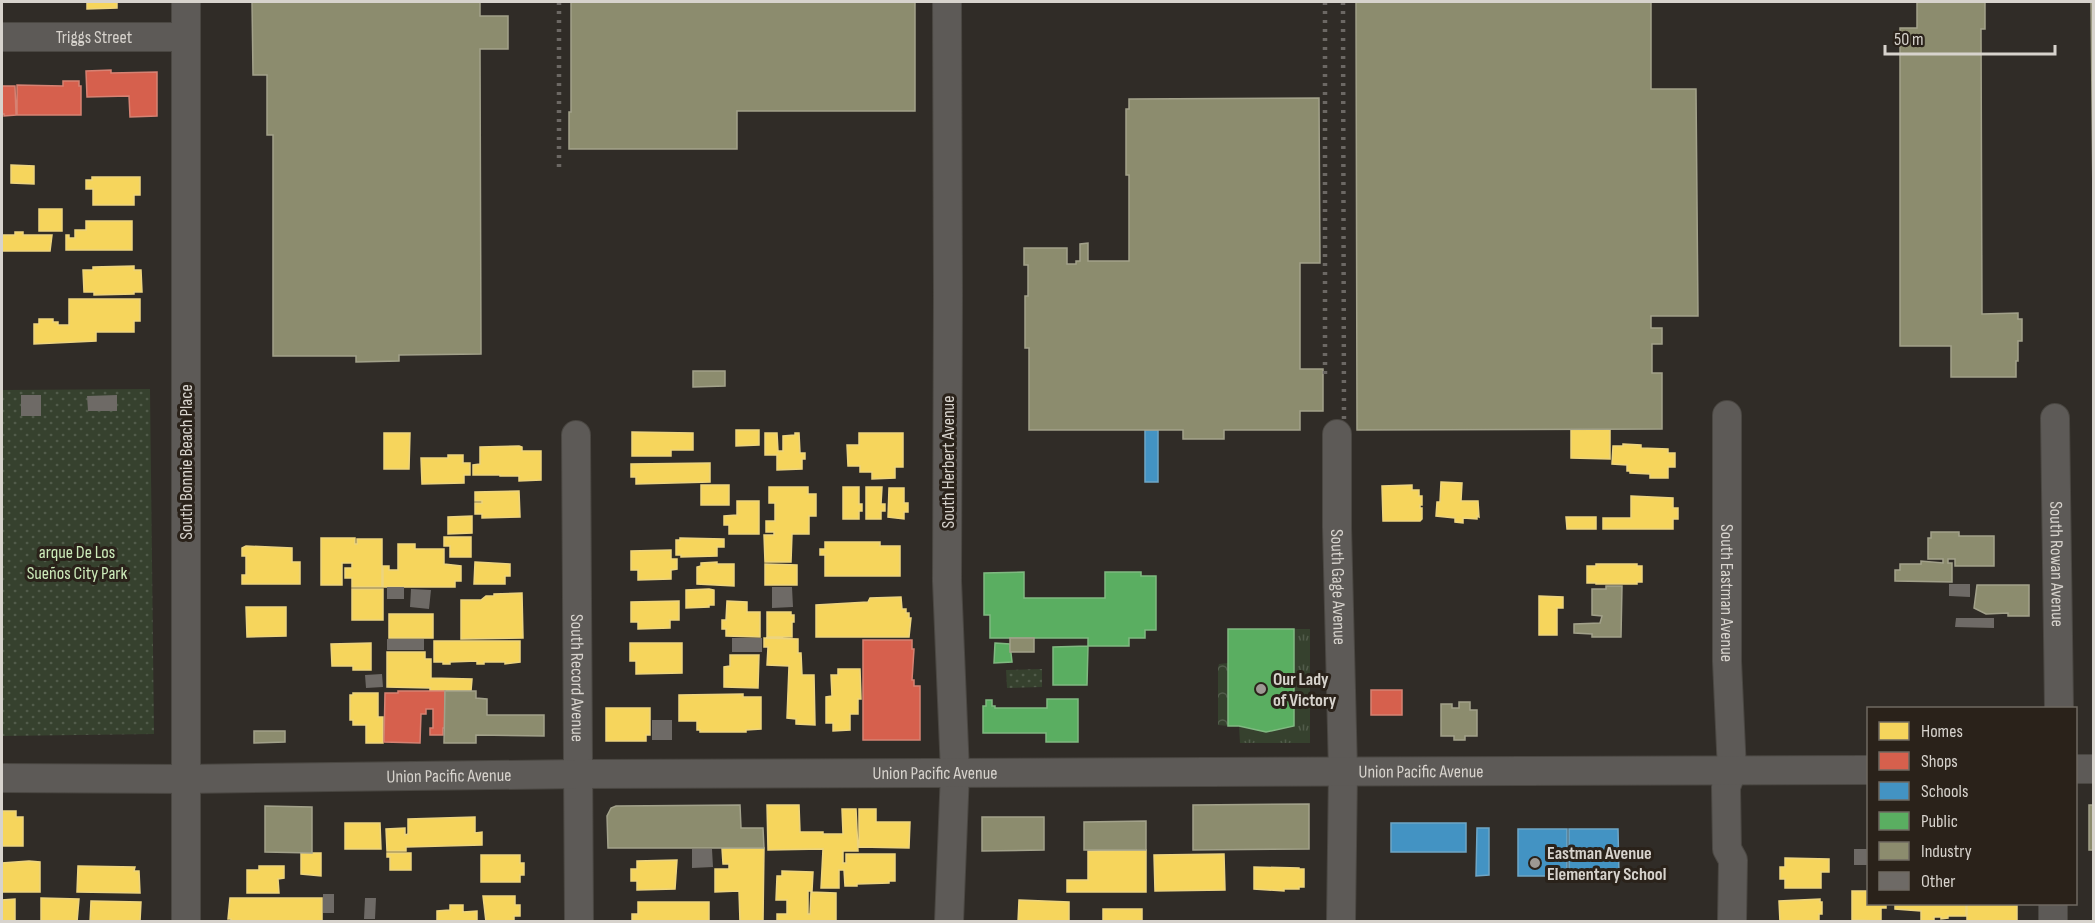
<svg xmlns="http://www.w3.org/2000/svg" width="2095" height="923" font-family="'Sofia Sans Condensed',sans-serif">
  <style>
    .grass { fill: url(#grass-tufts) }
    .forest { fill: url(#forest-crowns) }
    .park { fill: url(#park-dots) }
    .homes { fill: #f6d55c; stroke: #edd47e; stroke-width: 1.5 }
    .shops { fill: #d6604d; stroke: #d68273; stroke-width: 1.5 }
    .schools { fill: #4393c3; stroke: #6fa6c6; stroke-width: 1.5 }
    .public { fill: #5aae61; stroke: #80b981; stroke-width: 1.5 }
    .industry { fill: #8c8c6e; stroke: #a2a18a; stroke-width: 1.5 }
    .building { fill: #6e6a66 }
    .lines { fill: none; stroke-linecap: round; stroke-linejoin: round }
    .minor-casing { stroke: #4a4742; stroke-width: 30 }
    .minor { stroke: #5d5a57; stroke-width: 28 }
    .rail { stroke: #6c6864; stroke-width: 4.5; stroke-dasharray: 3 6; stroke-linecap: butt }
    .poi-dot { fill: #9d9993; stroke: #2a221a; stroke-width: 2 }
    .labels { text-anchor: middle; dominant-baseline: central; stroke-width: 6; stroke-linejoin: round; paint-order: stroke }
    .street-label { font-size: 18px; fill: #d7d3cd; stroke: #2a221a }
    .park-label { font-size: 18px; fill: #cceab9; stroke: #2a221a }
    .poi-label { font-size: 18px; font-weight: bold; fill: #d7d3cd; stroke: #2a221a; text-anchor: start }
  </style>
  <defs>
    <pattern id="grass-tufts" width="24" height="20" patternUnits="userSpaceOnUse" patternTransform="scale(1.5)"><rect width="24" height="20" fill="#36412e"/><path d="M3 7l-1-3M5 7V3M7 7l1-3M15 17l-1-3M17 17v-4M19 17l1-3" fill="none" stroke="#525c4b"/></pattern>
    <pattern id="forest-crowns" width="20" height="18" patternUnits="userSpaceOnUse" patternTransform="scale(1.5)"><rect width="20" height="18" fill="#36412e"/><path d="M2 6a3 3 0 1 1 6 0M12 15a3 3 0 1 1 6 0" fill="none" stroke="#525c4b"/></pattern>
    <pattern id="park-dots" width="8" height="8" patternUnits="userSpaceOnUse" patternTransform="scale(1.5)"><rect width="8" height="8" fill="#36412e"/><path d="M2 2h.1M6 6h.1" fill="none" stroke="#525c4b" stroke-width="1.8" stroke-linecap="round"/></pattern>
  </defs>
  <rect width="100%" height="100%" fill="#302c27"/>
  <!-- grass -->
  <path class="grass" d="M1294,629H1310V743H1240L1239,726L1266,732L1294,726Z"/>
  <!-- forest -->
  <path class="forest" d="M1228,663V726L1218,725V668L1219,664Z"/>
  <!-- park -->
  <path class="park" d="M150,389L154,734L2,736V390Z
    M1042,669V687L1007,688L1006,670Z"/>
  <!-- homes -->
  <path class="homes" d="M87,2H117V8L87,9Z
    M11,165L34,166V184L11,183Z
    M92,177H140V195H134V205H93V189H86V180H92Z
    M39,209H62V231H39Z
    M86,221H132V250H66V235H69V238H75V230H86Z
    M15,232H23V235H52L50,251H2V235H15Z
    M134,266V270H141L142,292H134V294L94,295V292H84L83,270H93V267Z
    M69,299H140V321H134V332H96V341L34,344V324H39V319H53V322H58V325H69Z
    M1571,429H1610V459L1571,458Z
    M736,430H759V445L736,446Z
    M632,432L693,433V450H671V456H632Z
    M384,433H410L409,469H384Z
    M765,433H777L778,451H783V436L795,435V433H799L800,453H805V459H802V469L777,470V455H765Z
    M859,433H903V467H895V478L872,479V472H860V466H848L847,445H859Z
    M1623,444L1641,445V448L1668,449V453H1675V467H1668V478H1650V474L1630,473V471H1627V465L1612,464L1613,446H1623Z
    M519,446L522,447V451H541V480L519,481V476H500V475H473V465L480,464V447Z
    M448,455H463V463H470V475H464V483L422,484L421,458H448Z
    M710,463V482L636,484V477H631V464Z
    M1441,482L1462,483L1461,501H1478L1479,517L1477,516V519L1463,518V523L1455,522V518L1436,516L1437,502H1440Z
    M701,485H729V505H701Z
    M1412,485V490H1419V496H1422V505H1420V508H1422V519L1420,521H1383L1382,486Z
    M769,487H808V494H816V516H809V534H792L791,562H765L764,535H774V532H766V521H775V503H769Z
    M843,487H859V504H862V511H859V519H843Z
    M866,487H882L881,504H885V511H881V519H866Z
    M889,488H904V503H908V512H904V519L888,517Z
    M519,491L520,517L482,518V514H475V503H482V501H475V492Z
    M1631,496L1673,498V508H1678V519H1673V529H1603V518H1631Z
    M737,501H759V534H729V525H724V516L737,515Z
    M472,516V533L448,534V517Z
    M1566,517H1596V529H1567Z
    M444,537H471V557H450V546H444Z
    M321,538H355V544H357V539H382V587H352V578H345V568H352V563H342V585H321Z
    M680,538L724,539V547H717V556L681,557V555H676V540H680Z
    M825,542H880V546H900V576H825V555H820V549H825Z
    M398,544H415V549H444V564L461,566V581H455V587H383V566H389V570H398Z
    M246,546L292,548V562H300V584H242V575H246V556H242V548Z
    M671,550V559H677V569L671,570V579L638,580V570H631V551Z
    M475,562L510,564V576H505V584H474Z
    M717,562V564H734V586L697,584V567L701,566V563Z
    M765,564L797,565V585H765Z
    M1596,564H1637V566H1642V582H1637V584H1596V583H1587V566H1596Z
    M352,589H383V620H352Z
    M709,589L714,590V605H709V607L686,608V590Z
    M522,593L523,638L461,639V600H481L486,596H494V594Z
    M1539,596L1563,597V608H1557V635H1539Z
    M901,597L902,609H906V613H909V618H911L909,637H816V605L868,602L870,598Z
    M679,601V620H670V628L638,629V622H631V602Z
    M727,601L747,602V612H760V637L726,636V629H722V620H726Z
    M246,607H286V636L247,637Z
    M767,612H791V615H794V622H792V637H767Z
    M389,614H433V638H389Z
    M764,638L798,639V653H801L802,675H814L815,725L796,724V719L787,718L789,666L767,665L768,647H764Z
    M434,641H520V662L505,664V662H484V664H477V661L450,662V664H443V662H434Z
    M371,643V670H353V666H332L331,644Z
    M630,643H682V673L636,674V661H630Z
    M387,652H425V659H431V678L472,679L471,691H430V688L387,687Z
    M730,655H759L758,688L724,687V667L730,666Z
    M838,669H860L861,699H858V714H850V730L833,731V723H826V697L832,696L831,675H838Z
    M353,693H378V717H383V743H366V725H353V720H350V695H353Z
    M743,694V697H761V729L746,730V732H700V730H697V721H679V695Z
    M606,708H650V735H646V741H606Z
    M767,805H799L800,832H823V834H843L842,809H856L858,851H843V863H846V854H895V881H889V883L857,884V886H845L844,870H839V888H821L823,849L768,850Z
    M859,809H876V822H910L909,848L859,847Z
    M2,811H16V817H23V846H2Z
    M475,817V833L482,832V845L406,847V851H387L386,829L405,828V835L408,834V819Z
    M345,823H380L381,849H345Z
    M722,848H764L763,922H740L739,891L715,892V869H729V864H723Z
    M1146,850V892H1067V880H1088V851Z
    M301,853H321V876L301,874Z
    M387,853H411V870H390V857H387Z
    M1224,854L1225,890L1155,891L1154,855Z
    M481,855H520V863H524V875H520V882H481Z
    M1785,858L1829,859V872H1821V888H1785V879H1780V867H1785Z
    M677,860L675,889L637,890V881H631V869H637V861Z
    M29,861L40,862V892H2V863Z
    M78,866L135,867L134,871H139L140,893L77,892Z
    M259,866H284V878L278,879L279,893H247V870H259Z
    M1254,867L1299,868V869H1304V887H1299V889H1284V891L1254,889Z
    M782,871L813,872L812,891H808V914H810L811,892L836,893V922H777V914H787V900H776L777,876H782Z
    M1852,891H1868V904H1886V908H1881V921L1852,920Z
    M483,896H515V905H520V916H514V922H486Z
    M41,898L79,899L77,922H41Z
    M230,898H322V922H231V919H228Z
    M15,899V922H2V900Z
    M1820,899V902H1822V914H1819V922H1780L1779,901Z
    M1019,900L1069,902V921L1078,922H1018Z
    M91,901L141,902L140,921L90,922Z
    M638,902H709V922H632V914H638Z
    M1895,904H1966V916H1948V918L1941,919V917H1934V921H1921V911L1895,909Z
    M1967,904H2017V922H1967Z
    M450,905H463V912L477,911V922H437V911L450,910Z
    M1103,909H1142V922H1103Z"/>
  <!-- shops -->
  <path class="shops" d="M111,70V73L157,72V116L130,117L129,96L87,97L86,71Z
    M63,81H79V86H81V115H17V85L63,86Z
    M2,86H15L16,115L4,116V114H2Z
    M863,640H912V649H914L912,680H914V686H920V740H863Z
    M1371,690H1402V715H1371Z
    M398,691H445V728H443V735H430V728H433V709H426V714H421L420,743L384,742L385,693H398Z"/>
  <!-- schools -->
  <path class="schools" d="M1145,430H1158V482H1145Z
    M1391,823H1466V852H1391Z
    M1477,828H1489V875L1476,876Z
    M1518,829H1567V876H1518Z
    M1569,829H1618L1619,876H1569Z"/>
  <!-- public -->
  <path class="public" d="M1024,572V598H1105V572H1141V576H1156V630H1145V638H1129V646H1088V638H990V615H984V573Z
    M1228,629H1294V726L1266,732L1239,726H1228Z
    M995,643L1010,644L1012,662L994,663Z
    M1088,646L1087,685H1053V647Z
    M1047,699H1078V742H1046V733H983V706H986V700H992V706H995V708H1047Z"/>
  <!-- industry -->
  <path class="industry" d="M252,2H480V16H508V49H480L481,354L399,355V361L356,362V356H273V135H267V75H253Z
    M571,2H915V111H737V149H569V112H571Z
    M1356,2H1651V89H1696L1698,316H1651V328H1662V344H1652V373H1662V429L1357,430Z
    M1917,2H1985V29H1981L1982,314L2018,313V319H2022V341H2018V361H2016V377H1951V346H1900V28H1917Z
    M2091,2H2094V304Z
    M1319,98L1320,263H1300V369H1323V411H1300V430H1224V439H1183V430H1029V348H1025V296H1028V265H1024V248H1067V264H1076V261H1080V244L1088,243V261H1129V175H1126V109H1129V99Z
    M693,371H725V386L693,387Z
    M1931,532H1959V536H1994V566H1955V559H1948V563H1952V582L1895,581V570H1900V564H1921V561L1943,563V559H1928V538H1931Z
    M1977,585H2029V616H2008V613L1986,614L1974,608Z
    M1606,586H1622L1621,637H1592V634L1574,633V624L1600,623L1602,616L1592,615V589H1606Z
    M1010,638H1034V652H1010Z
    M445,691H476V698L487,699V715H544V736L476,735V743H444Z
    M1459,702H1470V710H1477V736H1465V740H1454V736H1441V704H1452V708H1459Z
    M254,731H285V742L254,743Z
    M1309,804V849L1193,850V805Z
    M740,805L741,828H763L764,848H608L607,816L611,808L616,806Z
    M2089,805H2094V850H2089Z
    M265,806L312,807V853L265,852Z
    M982,817H1044V850L982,851Z
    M1146,821V850H1084V822Z"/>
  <!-- building -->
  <path class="building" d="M21,395H41V416H21Z
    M117,395V411H88L87,396Z
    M1949,584H1970V597L1949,596Z
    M387,587H404V599H387Z
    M772,587H792L793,607L772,608Z
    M411,589L431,590L429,609L410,607Z
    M1956,618H1994V628L1955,627Z
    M732,638H762V652H732Z
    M387,639H424V650H387Z
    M382,674L383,687L366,688L365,675Z
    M652,720H672V740H652Z
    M692,849H712L713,867L692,868Z
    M1854,849H1868V865H1854Z
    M323,894H334V913H323Z
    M365,898H376L375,919H364Z"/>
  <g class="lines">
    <defs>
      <g id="minor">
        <path d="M947,2L948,294L947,581L955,772L949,922"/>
        <path id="s1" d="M2,37H186"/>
        <path id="s2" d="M1727,415V661L1732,771L1726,787L1727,849L1733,860L1732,922"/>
        <path id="s3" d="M2055,418L2059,708"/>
        <path id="s4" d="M1337,434V527L1343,771L1341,922"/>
        <path id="s5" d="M576,435L579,922"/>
        <path d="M2076,769H2094"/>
        <path id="s6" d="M2,778L185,779L578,774L1868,770"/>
        <path d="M186,922V2"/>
        <path d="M2053,922V904"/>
      </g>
    </defs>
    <!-- minor casing -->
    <use href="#minor" class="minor-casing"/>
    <!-- minor -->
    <use href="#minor" class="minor"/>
    <!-- rail -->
    <path class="rail" d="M559,2V172
      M1325,2V376
      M1343,2L1344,424"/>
  </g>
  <!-- markers -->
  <g class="poi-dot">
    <circle cx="1261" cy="689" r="6"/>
    <circle cx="1535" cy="863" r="6"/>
  </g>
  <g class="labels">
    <!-- street labels -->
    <g class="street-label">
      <text stroke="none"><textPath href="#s1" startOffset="92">Triggs Street</textPath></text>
      <text transform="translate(186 462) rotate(-90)">South Bonnie Beach Place</text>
      <text transform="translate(948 462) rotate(-90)">South Herbert Avenue</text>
      <text stroke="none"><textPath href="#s3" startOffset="146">South Rowan Avenue</textPath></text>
      <text stroke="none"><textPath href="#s4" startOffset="153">South Gage Avenue</textPath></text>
      <text stroke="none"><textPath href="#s2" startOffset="178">South Eastman Avenue</textPath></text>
      <text stroke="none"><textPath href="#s5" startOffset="243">South Record Avenue</textPath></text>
      <text stroke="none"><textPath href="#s6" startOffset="1419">Union Pacific Avenue</textPath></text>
      <text stroke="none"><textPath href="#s6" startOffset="933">Union Pacific Avenue</textPath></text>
      <text stroke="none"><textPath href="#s6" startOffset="447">Union Pacific Avenue</textPath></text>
    </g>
    <!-- park labels -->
    <g class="park-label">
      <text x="77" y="552">arque De Los<tspan x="77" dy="21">Sueños City Park</tspan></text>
    </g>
    <!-- poi labels -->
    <g class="poi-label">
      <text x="1273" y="679">Our Lady<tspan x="1273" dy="21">of Victory</tspan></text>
      <text x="1547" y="853">Eastman Avenue<tspan x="1547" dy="21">Elementary School</tspan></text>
    </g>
  </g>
  <!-- border -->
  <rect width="2095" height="923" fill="none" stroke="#d7d3cd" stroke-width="6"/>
  <!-- legend -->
  <rect x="1867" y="707" width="210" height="198" fill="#2a221a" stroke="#6f6962" stroke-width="1.5"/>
  <rect x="1879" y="722" width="30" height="18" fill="#f6d55c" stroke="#6f6962" stroke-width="1.5"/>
  <text x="1921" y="737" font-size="18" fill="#d7d3cd">Homes</text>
  <rect x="1879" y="752" width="30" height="18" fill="#d6604d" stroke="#6f6962" stroke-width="1.5"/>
  <text x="1921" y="767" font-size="18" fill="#d7d3cd">Shops</text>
  <rect x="1879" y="782" width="30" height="18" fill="#4393c3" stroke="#6f6962" stroke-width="1.5"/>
  <text x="1921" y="797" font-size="18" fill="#d7d3cd">Schools</text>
  <rect x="1879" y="812" width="30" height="18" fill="#5aae61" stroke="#6f6962" stroke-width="1.5"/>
  <text x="1921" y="827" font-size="18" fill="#d7d3cd">Public</text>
  <rect x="1879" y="842" width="30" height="18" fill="#8c8c6e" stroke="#6f6962" stroke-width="1.5"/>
  <text x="1921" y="857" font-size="18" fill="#d7d3cd">Industry</text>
  <rect x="1879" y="872" width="30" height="18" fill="#6e6a66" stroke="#6f6962" stroke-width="1.5"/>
  <text x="1921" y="887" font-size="18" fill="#d7d3cd">Other</text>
  <!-- scale -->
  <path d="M1885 45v9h170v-9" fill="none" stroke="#d7d3cd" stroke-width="3"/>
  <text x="1894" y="45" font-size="18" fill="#d7d3cd" stroke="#2a221a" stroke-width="4.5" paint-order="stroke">50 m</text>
</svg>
